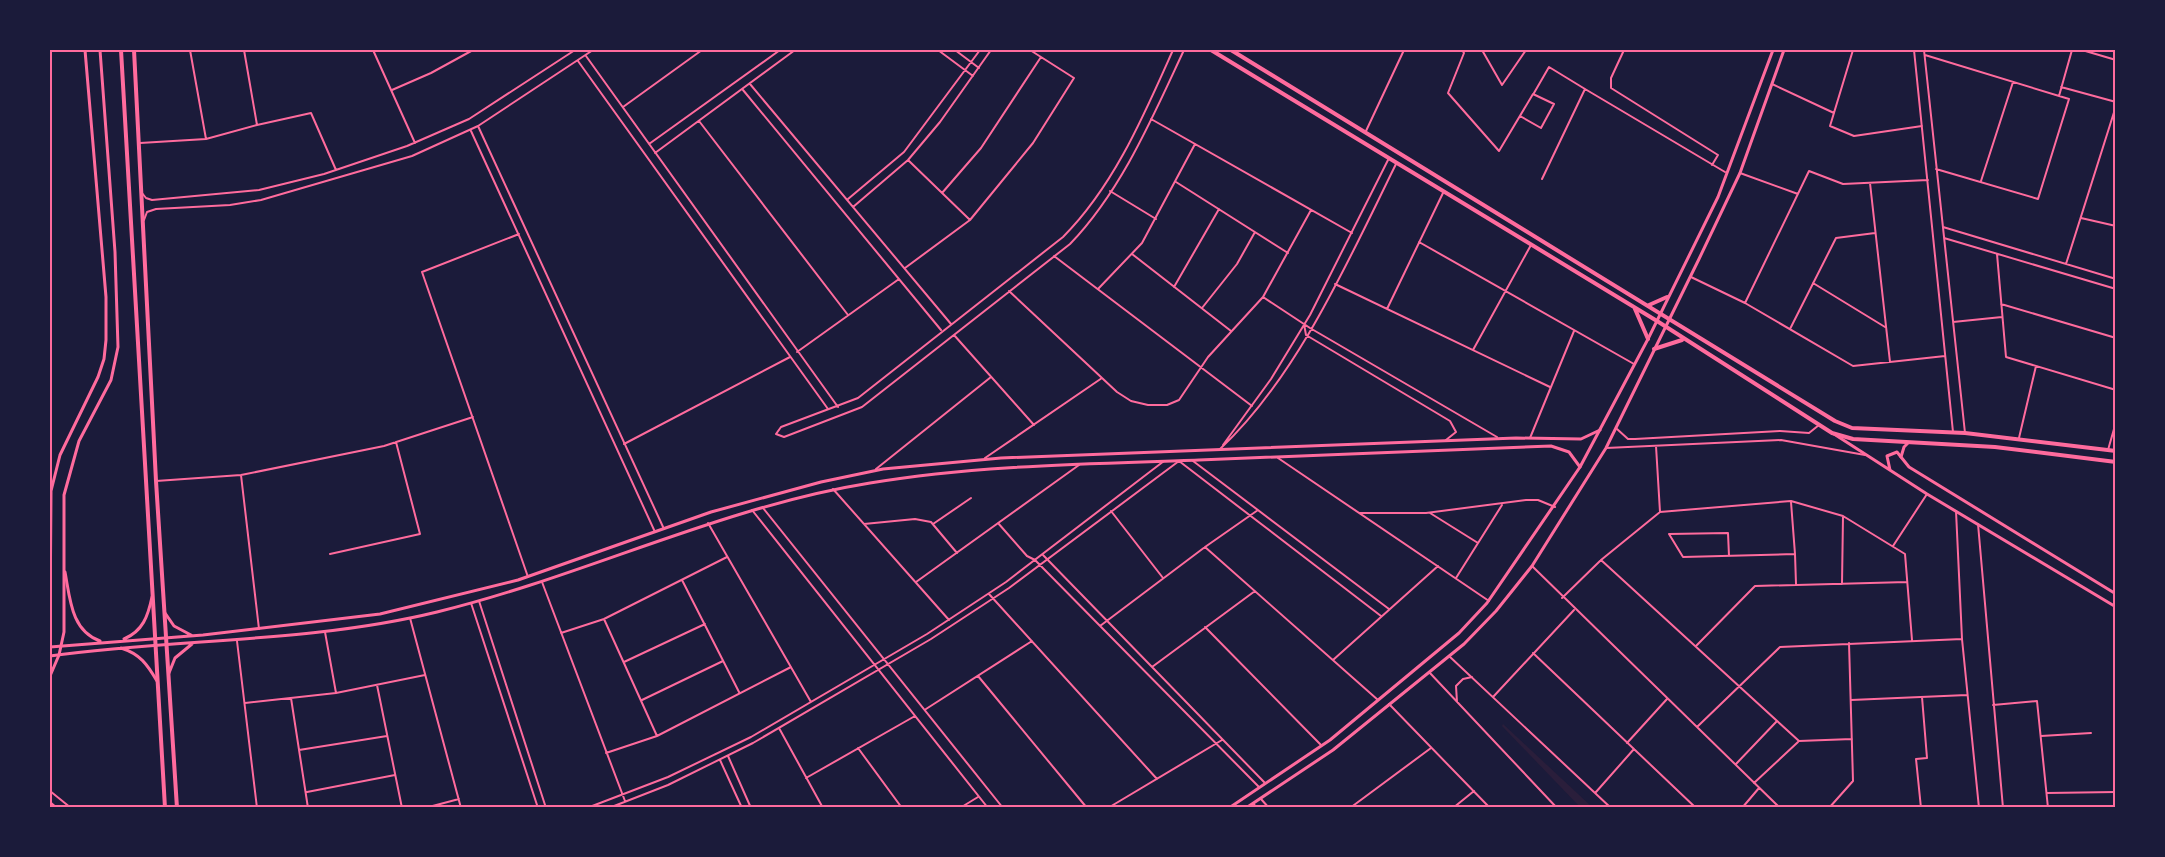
<svg xmlns="http://www.w3.org/2000/svg" width="2165" height="857" font-family="'PT Sans Narrow',sans-serif">
  <style>
    .green { fill: #2a1e3b }
    .lines { fill: none; stroke-linecap: round; stroke-linejoin: round }
    .minor { stroke: #ff6b9d; stroke-width: 2 }
    .tertiary { stroke: #ff6b9d; stroke-width: 3 }
    .secondary { stroke: #ff6b9d; stroke-width: 3 }
    .primary { stroke: #ff6b9d; stroke-width: 4 }
    .trunk { stroke: #ff6b9d; stroke-width: 4 }
    .neatline { fill: none; stroke: #ff6b9d; stroke-width: 2 }
  </style>
  <rect width="100%" height="100%" fill="#1b1b3a"/>
  <!-- green -->
  <path class="green" d="M1503,724L1592,807H1580L1502,726Z"/>
  <g class="lines">
    <!-- minor -->
    <path class="minor" d="M190,50L206,139
      M373,50L415,143
      M938,50L973,76
      M955,50L979,68
      M1173,50C1144,115 1114,186 1063,237L858,398L781,427L776,434L784,437L862,407L1070,244C1122,190 1153,116 1184,50
      M1462,50L1464,53L1448,93L1499,151L1533,94L1554,104L1541,128L1520,116
      M1482,50L1502,85L1526,50
      M1624,50L1611,78V88L1718,155L1712,165
      M1853,50L1830,126L1854,136L1922,126
      M1914,50L1953,432
      M1924,50L1965,433
      M2082,50L2116,60
      M1925,55L2069,99L2038,199L1936,169
      M586,56L838,407
      M578,61L828,409
      M750,84L951,324
      M1772,84L1834,113
      M2061,87L2116,102
      M392,90L431,73L473,50
      M743,90L941,330
      M1534,93L1549,67L1585,89
      M2059,96L2072,50
      M623,107L702,50
      M1151,119L1352,233
      M699,121L848,315
      M257,125L311,113L336,170
      M478,126L664,529
      M471,131L655,532
      M1366,131L1404,50
      M140,143L206,139L257,125L244,50
      M649,144L780,50
      M655,153L795,50
      M908,160L970,220
      M1740,173L1798,194
      M1542,179L1585,89L1725,172
      M1928,180L1843,184L1809,171L1745,303L1853,366L1945,356
      M1981,181L2013,82
      M1176,182L1288,253
      M1870,183L1890,362
      M1110,191L1156,219
      M142,193L146,198L152,200L259,190L324,174L407,146L469,119L575,50
      M942,193L981,148L1041,57
      M848,199L904,152L980,50
      M853,207L908,160L940,122L991,50
      M2081,218L2116,226
      M144,220L147,212L156,209L230,205L261,200L412,156L478,126L593,50
      M1943,227L2116,279
      M519,234L422,272L528,577
      M1944,238L2116,289
      M1419,242L1634,364
      M1132,254L1231,331
      M1997,254L2006,357L2116,390
      M1054,256L1252,406
      M2066,264L2116,106
      M905,268L970,220L1033,143L1074,78L1030,50
      M1691,277L1745,303
      M1813,283L1885,327
      M1335,284L1550,387
      M1174,287L1219,209
      M1098,289L1142,243L1195,144
      M1009,291L1117,392L1131,401L1148,405H1167L1179,400L1208,357L1263,297L1311,210
      M1263,297L1310,328L1497,437
      M2001,304L2116,338
      M1202,308L1237,264L1255,232
      M1387,309L1443,193
      M1953,322L2002,317
      M1304,324L1306,335L1450,421L1456,432L1446,440
      M1790,329L1836,238L1875,233
      M954,335L1034,425
      M1473,350L1531,245
      M797,352L899,279
      M1617,429L1628,439H1635L1780,431L1809,433L1819,425
      M1530,438L1574,331
      M2019,438L2036,366
      M624,444L790,357
      M1223,445L1271,379L1310,315L1389,158
      M1656,446L1660,512
      M1606,448L1781,440L1865,455
      M1220,449C1298,376 1349,259 1396,164
      M2108,450L2116,422
      M985,458L1102,378
      M1278,458L1489,601
      M1193,461L1389,609
      M876,469L991,377
      M241,475L259,629
      M156,481L241,475L384,446L473,417
      M833,489L949,620
      M763,508L1003,808
      M752,510L988,808
      M1111,511L1163,578
      M1956,511L1962,639L1979,808
      M1359,513H1426L1526,500H1538L1555,507
      M1430,513L1478,543
      M708,523L811,702
      M998,523L1027,556L1035,560L1259,787
      M864,524L915,519L931,522L957,553
      M933,524L971,498
      M1978,524L2003,808
      M1893,546L1927,494
      M1205,547L1258,510
      M330,554L420,534L396,442
      M1795,554L1796,584
      M1043,555L1265,783
      M1729,556L1728,533L1669,534L1683,557L1795,554L1791,502
      M1601,560L1799,741L1852,739
      M1532,566L1780,808
      M1456,578L1502,505
      M682,580L739,692
      M542,582L625,801
      M916,582L1079,465
      M1842,584L1843,516
      M989,594L1157,779
      M1562,598L1601,560L1660,512L1791,501L1843,516L1905,554L1912,640
      M479,601L546,808
      M471,603L538,808
      M410,618L461,808
      M604,619L657,736
      M1100,626L1205,547L1378,700
      M1205,627L1321,745
      M325,632L336,693
      M561,633L604,619L727,557
      M237,641L257,808
      M1696,646L1755,586L1907,582
      M1533,653L1696,808
      M1449,656L1611,808
      M1333,660L1438,566
      M624,662L705,624
      M1152,667L1255,591
      M1429,672L1557,808
      M978,676L1087,808
      M377,685L402,808
      M1493,697L1574,610
      M291,698L308,808
      M642,700L723,661
      M1851,700L1967,695
      M1457,702L1456,686L1463,679L1472,677
      M245,703L336,693L425,675
      M1389,704L1490,808
      M1993,705L2037,701L2048,808
      M926,709L1032,641
      M1697,727L1780,647L1962,639
      M779,728L823,808
      M2041,736L2091,733
      M1627,743L1667,699
      M858,748L902,808
      M299,750L387,736
      M606,753L657,736L791,667
      M728,756L751,808
      M720,760L742,808
      M1736,764L1777,721
      M806,778L915,716
      M1754,783L1798,742
      M50,791L71,808
      M307,792L395,775
      M1596,792L1634,749
      M2047,793L2116,792
      M1261,799L1269,808
      M50,802L57,808
      M1253,803L1257,808
      M425,808L459,799
      M587,808L668,777L751,737L927,634L1006,582L1164,461
      M609,808L668,785L753,743L931,639L1009,588L1179,461L1381,616
      M960,808L978,797
      M1108,808L1222,740
      M1350,808L1431,748
      M1453,808L1474,791
      M1742,808L1759,788
      M1829,808L1853,781L1849,643
      M1921,808L1916,759L1927,758L1922,697"/>
    <!-- tertiary -->
    <path class="tertiary" d="M1901,457L1904,447L1908,443
      M65,572C70,598 71,631 100,641
      M165,613L174,626L191,635
      M124,639C143,631 148,616 152,597
      M50,647L203,635L380,614L518,580L711,512L821,482L883,469L1001,458L1516,438L1581,439L1600,430
      M121,648C140,654 147,664 157,681
      M50,656C179,638 310,643 437,612C584,576 721,507 870,483C979,465 1089,464 1199,460C1316,456 1434,450 1551,446L1569,452L1580,467
      M169,673L175,658L192,644"/>
    <!-- secondary -->
    <path class="secondary" d="M1834,434L1927,494L2116,607
      M1890,470L1887,456L1897,452L1909,467L2116,594
      M50,625L51,491L60,455L98,377L104,359L106,340V297L85,50
      M50,676L59,655L64,632V495L79,441L111,380L118,347L115,252L100,50
      M1229,808L1330,740L1459,633L1487,603L1580,467L1648,339L1718,197L1773,50
      M1246,808L1333,750L1464,644L1496,611L1532,566L1606,448L1699,259L1740,173L1784,50"/>
    <!-- primary -->
    <path class="primary" d="M1211,50L1657,321L1832,433L1853,439L1995,447L2116,462
      M1231,50L1835,421L1852,428L1965,433L2116,451
      M1649,305L1667,297
      M1635,309L1648,339
      M1654,349L1682,340"/>
    <!-- trunk -->
    <path class="trunk" d="M121,50L165,808
      M134,50L156,481L177,808"/>
  </g>
  <!-- border -->
  <rect width="2165" height="857" fill="none" stroke="#1b1b3a" stroke-width="102"/>
  <rect x="51" y="51" width="2063" height="755" class="neatline"/>
</svg>
